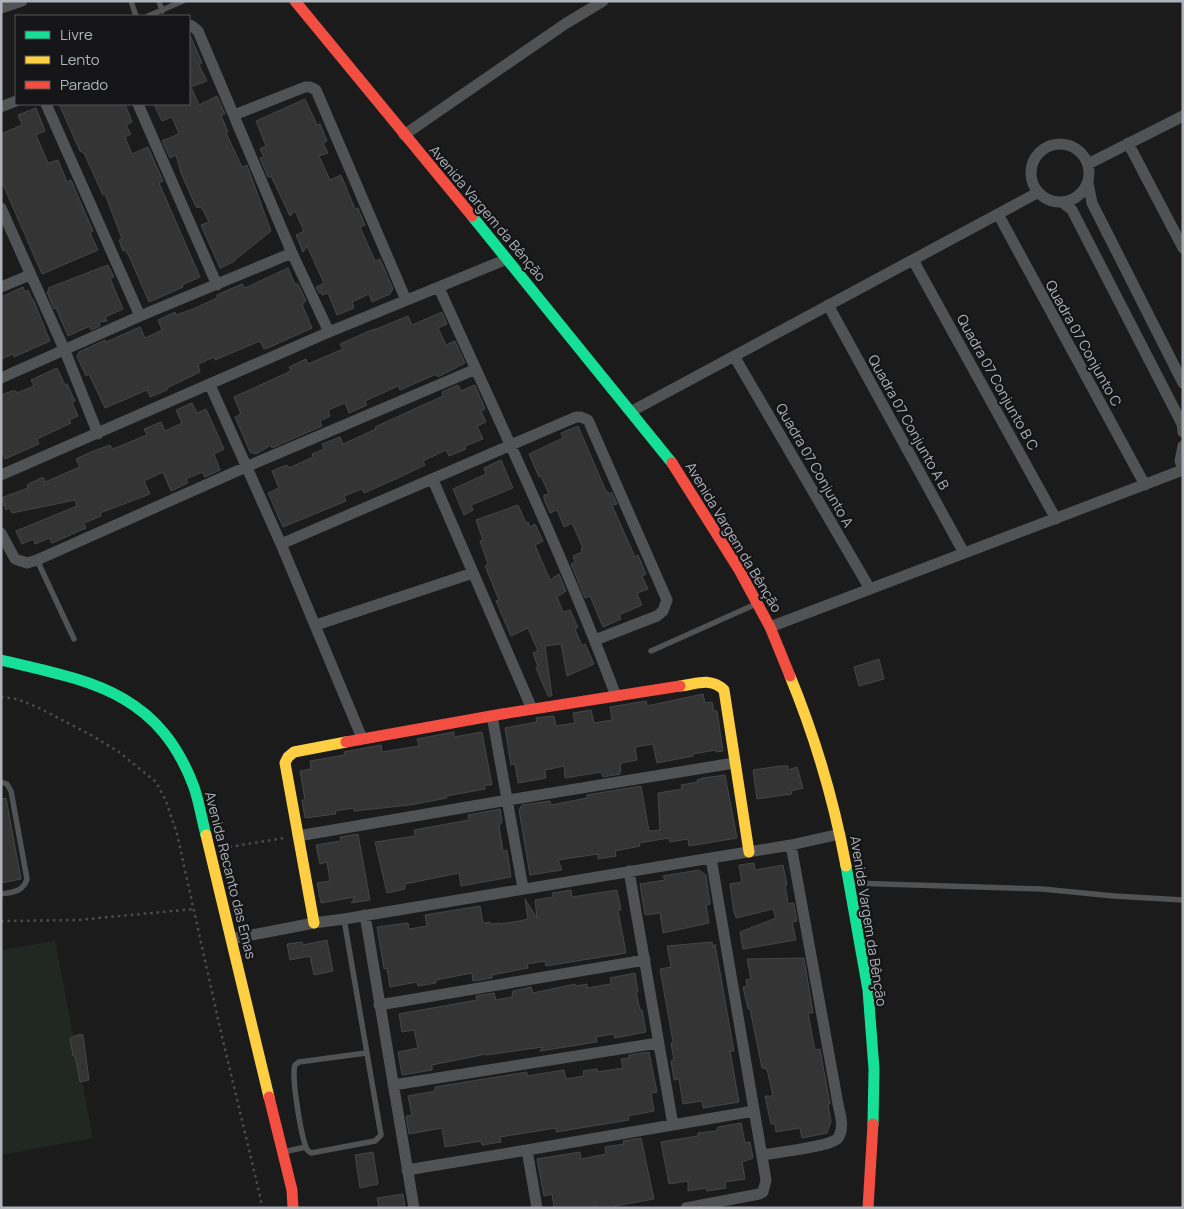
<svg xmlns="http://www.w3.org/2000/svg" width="1184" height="1209" font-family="Manrope,sans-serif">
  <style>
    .green { fill: #212821 }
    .building { fill: #343435; stroke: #444647 }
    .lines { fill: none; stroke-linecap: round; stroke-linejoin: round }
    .path { stroke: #4b4c4f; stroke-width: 2.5; stroke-dasharray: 2.5 4; stroke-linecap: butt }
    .lane { stroke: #505254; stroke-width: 5.5 }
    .street { stroke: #505254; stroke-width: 11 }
    .fast { stroke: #16e098; stroke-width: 11 }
    .slow { stroke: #ffcf43; stroke-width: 11 }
    .jam { stroke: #f24e42; stroke-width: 11 }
    .labels { text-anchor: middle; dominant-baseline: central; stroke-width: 4.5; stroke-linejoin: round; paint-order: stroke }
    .street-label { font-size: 14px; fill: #aeb4bb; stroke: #151517 }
  </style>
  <rect width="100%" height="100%" fill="#1b1b1b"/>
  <!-- green -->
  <path class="green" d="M55,941L93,1138L1,1155V950Z"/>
  <!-- building -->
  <path class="building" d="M189,33L202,63L199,65L207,81L191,87L199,105L217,96L225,114L221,115L228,132L226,133L242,167L247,165L271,231L235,260V261L220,268L201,225L209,222L202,208L196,207L181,173L176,155L170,158L162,141L179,134L172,117L162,121L154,104H189Z
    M305,99L317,125L320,124L327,141L323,143L328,153L319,156L330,180L341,175L355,209L358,208L365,225L360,227L375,261L380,259L393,289L390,294L372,302L369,294L352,302L354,308L337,315L328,293L322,295L321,292L319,293L316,287L324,283L307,246L303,252L296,235L304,231L295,211L290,216L271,176L268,177L260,158L264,157L260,149L266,146L256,121Z
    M59,104H125L132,122L126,125L131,134L125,137L132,154L148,147L163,181L159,183L200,277L182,285L183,287L149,302L129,256L125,250L123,251L119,240L122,239L105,194L103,195L84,153L80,151Z
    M36,108L45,131L36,135L48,163L58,160L67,182L71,180L93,231L90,233L98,250L42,274L1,180V134L22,125L18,115Z
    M108,265L114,277L110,278L123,309L105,317L107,321L99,322L100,326L91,330L90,326L68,336L56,308L54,309L47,292L49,291L48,288Z
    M288,268L295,284H298L306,301L302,304L312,328L270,347L264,349L260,341L215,360L214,357L198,364L200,372L167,388V390L150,397L147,390L105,408L89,374L86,376L77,357L79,352L105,340L106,342L140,327L145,338L162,330L158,320L175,312L176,315L193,309L217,298V295L242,284L245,288Z
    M23,287L25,292L28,290L32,299H33L50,341L14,357L13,354L1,359V297Z
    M442,312L447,324L438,328L446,345L455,341L465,363L438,377L437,375H434L400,390L398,386L365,401L367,405L349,413L345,403L328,410L330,416L320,421L322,426L272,448L271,445L256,454L250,452L235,417L241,414L234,397L291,371L289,367L306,359L308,364L343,349L340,344L374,329V330L408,316L412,325Z
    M57,368L65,385L67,384L75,401L72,402L78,416L69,420L71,423L37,439L39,444L5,459L1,449V395L12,391H16L17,393L34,386L31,380Z
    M458,385L461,391L475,385L485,409L481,411L486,422L477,426L483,439L465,446L466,449L449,456L446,450L423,461L425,465L398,478L364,493L362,489L344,496L346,501L283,527L268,493L279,488L272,471L287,465L289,468L313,457L312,454L324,449L322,444L340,437L343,444L376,429L375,427L443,396L442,392Z
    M192,403L197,413L206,409L224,449L214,454L220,470L205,477L202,472L186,479L188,483L171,491L163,472L144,481L150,494L100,513L101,516L84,523L86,528L52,543L49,538L35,544L33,539L22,544L16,531L77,506L75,500L12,513L10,508L6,510L1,498L28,488L27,485L43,477L45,482L80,467L76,459L91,452L110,445L113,449L147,435L144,429L161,422L165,431L182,423L176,410Z
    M578,426L605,489L608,493H612L613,495L617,504L612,505L635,557L638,555L646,574L642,576L648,589L637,593L642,605L619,615L621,619L603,627L590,596L585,598L571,564L575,562L573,556L582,552L581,549L583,548L572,523L564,527L557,510L550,513L544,499V495L549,494L541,476L539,477L529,454L563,438L561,433Z
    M501,460L513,488L471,505L473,510L464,515L453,489L486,474L484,468Z
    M518,505L526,523L528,522L530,527L535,524L543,541L535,545L550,580L559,574L566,591L557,597L563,612L570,610L578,627L575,629L582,646L585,644L594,664L567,676L561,644L545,646L552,696H548L536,668L538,667L533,653L538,651L528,628L511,636L496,601L499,600L485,566L488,564L480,541L483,540L476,520Z
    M879,659L884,679L859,686L854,667Z
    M703,694L705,703L712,702L714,711H717L723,751L716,752V750L693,754V756L657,763L653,744L635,747L637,760L621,763L620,774L603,777L601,772L565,778L564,766L545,770L546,778L518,783L515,764L511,765L505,728L537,722L536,718L554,716L556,726L575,723L573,713L591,710L594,723L612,720L610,707L646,701L647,706Z
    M454,732V737L482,732L492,785H485V789L446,796L447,798L410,805L354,811V808L335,811L336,814L305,818L302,800H305L300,771L311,769L310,761L345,755L344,752L381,745L382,752L419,746L417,739Z
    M780,766H788V770L797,767L803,788L791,791L792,794L757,799L753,770Z
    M725,775L737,838L689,846L688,839L670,842L669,838L639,843L640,846L615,851L616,856L598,859V854L558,860L562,870L530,875L519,810L522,805L550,801L551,805L587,798V795L641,786L649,831L660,830L658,793L682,789L681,785L698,782L697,780L703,778Z
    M6,798L21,879L1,883V799Z
    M500,809L502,822L499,826L503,851L507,850L511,877L461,886L459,873L405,884V889L387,893L375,842L415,836L414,830L469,820L468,815Z
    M358,834L370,900L351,903L355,897L321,903L317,883L330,881L327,862L320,864L316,845L341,841L340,837Z
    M754,863L755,870L783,865L787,885H785L788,904L794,903L797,921L792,922L796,940L743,949L740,932L776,918L773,909L736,918L735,913H734L730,884L742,882L739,865Z
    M699,870L706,875L710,904L706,905L709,923L663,933L660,913L645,915L640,884L665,880L663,876Z
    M571,890L572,897L617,890L621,910H618L626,953L546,966L545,961L527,964L528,968L492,975V978L473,981L472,973L436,980V983L418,986L417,982L390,987L387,968L384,969L377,927L408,923L409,929L427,926L425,915L480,906L483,923L490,922L491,924L500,923V924L519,921L528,919L525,899L537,918L535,900L553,897L552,893Z
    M327,940L333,971L314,975L310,956L290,960L287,944L302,942L303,945Z
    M712,942L713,948L715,944L734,1051H730L739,1102L703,1108L702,1101L683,1104L679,1079L674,1080L671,1061L674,1060L671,1043L673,1042L660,969L671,967L667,946Z
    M804,958L813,1013H808L815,1050L820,1049L830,1104H828L831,1122L827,1133L802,1138L800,1128L776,1132L775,1124H771L765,1096H773L767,1069L762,1068L750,1009H748L743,987L747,986L746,980L751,979L747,959Z
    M635,973L638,992H636L640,1010H642L646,1032L615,1038L614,1034L596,1037L597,1042L540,1051L543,1047L486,1055V1054L432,1065V1070L402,1075L398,1052L418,1048L414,1030L402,1032L399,1014L477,1000L476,996L494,993L496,1000L512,997L513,991L531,987L533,993L575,984L576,986L587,984V988L611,984L610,978Z
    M80,1034L83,1035L89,1080L80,1082L75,1056H73L70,1038Z
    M649,1052L657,1092L651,1093L654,1111L628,1116L629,1120L556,1132V1128L500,1137L501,1142L482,1145L481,1141L445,1147L442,1128L409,1134L406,1116L412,1115L408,1096L435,1091V1087L527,1072V1076L564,1070L566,1079L584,1076L583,1071L597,1069V1072L623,1068L621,1059L629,1058V1055Z
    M741,1123L745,1143L750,1142L753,1158L742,1162L745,1179L725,1182L726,1188L707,1191L706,1188L688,1191V1181L669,1184L661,1142L698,1136V1133L716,1131L718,1127Z
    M641,1138L654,1199L615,1206L616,1208H597V1206L586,1208H554L552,1194L544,1196L537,1159L580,1152L581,1159L606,1154L605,1147L624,1144L623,1141Z
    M373,1152L378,1184L360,1188L355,1155Z
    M403,1194L405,1208H379L377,1198Z"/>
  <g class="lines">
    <!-- path -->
    <path class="path" d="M1,697L17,699L39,708L91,735L119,752L156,782L166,801L177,834L220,1028L261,1200V1208
      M223,848L284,838
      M1,921L78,920L194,909"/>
    <!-- lane -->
    <path class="lane" d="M131,1L136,16
      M159,1L162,11
      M148,16L183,1
      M37,560L74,639
      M651,651L756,604
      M1,782L7,784L11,791L27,879C23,892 13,892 1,894
      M850,883L1042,889L1114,896L1183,900
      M344,919L381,1135L375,1141L311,1153C308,1151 307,1151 306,1147C301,1135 291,1076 295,1065L299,1062L366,1053
      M283,1152L306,1147"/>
    <!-- street -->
    <path class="street" d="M1,8L22,1
      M189,25L192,26L198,31L292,253L329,332
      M46,104L140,316
      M138,104L217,285
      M1,107L16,101
      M234,115L305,87H310L316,90L406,300
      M404,135L565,24L603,1
      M1128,143L1183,248
      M1031 173a29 29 0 1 1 58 0a29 29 0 1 1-58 0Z
      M1088,164L1183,116
      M1088,183L1092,203L1183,383
      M1062,202L1072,210L1182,424L1183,432
      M1,208L65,351L98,434
      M998,214L1145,485
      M913,260L1056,519
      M1,287L30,275
      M439,288C500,423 564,557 616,696
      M828,305L964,553
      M734,356L870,589
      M1,378L140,316L292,253
      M210,385L281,544L362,738
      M632,411L1037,193
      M1183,446L1180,461L1183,468
      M1,475L329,332L507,259
      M433,480L532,709
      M1,533L15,559L27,563L37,560L246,467L476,369
      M281,544L576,417H581L588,420L667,600L663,611L657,616L595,640
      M316,625L473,573
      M770,627L1183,470
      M492,716L523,888
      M298,836L508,800L734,763
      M629,871L673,1125
      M365,915L414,1208
      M231,939L314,923L344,919L711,858
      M379,1005L645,960
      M393,1085L658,1043
      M527,1150L754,1111
      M763,1155C777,1152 831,1147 838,1138C845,1128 840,1114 838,1104L791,845
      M407,1170L527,1150L537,1208
      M686,1208L759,1194L763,1192L766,1180L711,858L791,845L840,834"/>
    <!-- fast -->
    <path class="fast" d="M472,216L672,463
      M1,660C90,681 158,691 194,787C199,802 202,820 206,835
      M846,866L868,990L874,1069L873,1124"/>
    <!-- slow -->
    <path class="slow" d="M790,676C815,737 834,801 846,866
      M680,686C697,684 711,677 724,690L749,852
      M206,835L269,1097
      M314,923L285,763L288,757L294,752L346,742"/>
    <!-- jam -->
    <path class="jam" d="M295,1L472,216
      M672,463L738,568L770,627L790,676
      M346,742L502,714L680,686
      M269,1097L292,1190L293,1208
      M868,1208L873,1124"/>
  </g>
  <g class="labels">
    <!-- street labels -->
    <g class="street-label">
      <text transform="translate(488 213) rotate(50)">Avenida Vargem da Bênção</text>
      <text transform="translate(1084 343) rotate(61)">Quadra 07 Conjunto C</text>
      <text transform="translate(998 382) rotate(61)">Quadra 07 Conjunto B C</text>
      <text transform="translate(909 422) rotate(61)">Quadra 07 Conjunto A B</text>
      <text transform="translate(815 465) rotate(60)">Quadra 07 Conjunto A</text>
      <text transform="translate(734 537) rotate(59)">Avenida Vargem da Bênção</text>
      <text transform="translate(231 875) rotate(76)">Avenida Recanto das Emas</text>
      <text transform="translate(869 921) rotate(81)">Avenida Vargem da Bênção</text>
    </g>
  </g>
  <!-- border -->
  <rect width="1184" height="1209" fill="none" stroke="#aeb4bb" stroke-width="5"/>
  <!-- legend -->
  <rect x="15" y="15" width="175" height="90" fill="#151517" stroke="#525559"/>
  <rect x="25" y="31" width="25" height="8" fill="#16e098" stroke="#525559"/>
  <text x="60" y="40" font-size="15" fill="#aeb4bb">Livre</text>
  <rect x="25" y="56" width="25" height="8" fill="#ffcf43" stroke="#525559"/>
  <text x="60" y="65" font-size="15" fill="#aeb4bb">Lento</text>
  <rect x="25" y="81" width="25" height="8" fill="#f24e42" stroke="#525559"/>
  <text x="60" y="90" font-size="15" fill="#aeb4bb">Parado</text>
</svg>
